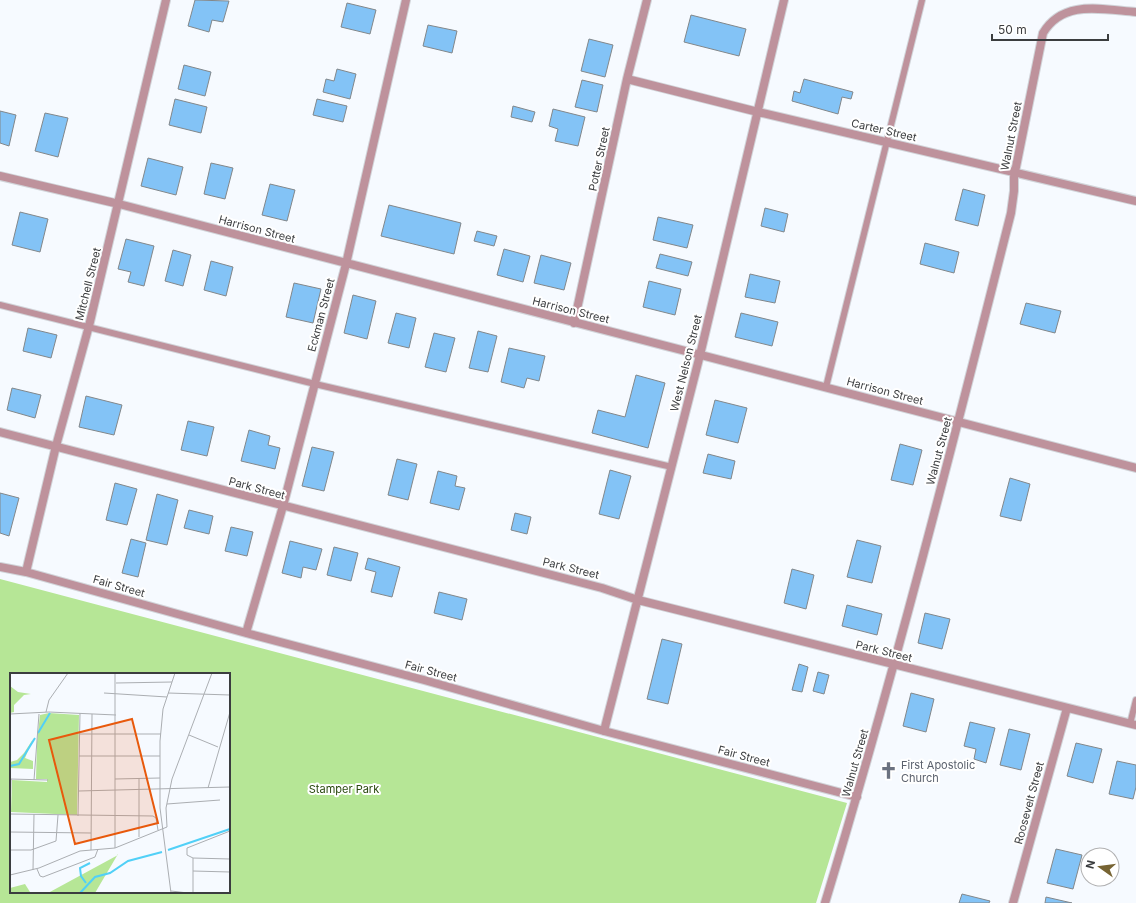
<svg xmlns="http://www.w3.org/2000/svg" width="1136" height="903" font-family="Inter,sans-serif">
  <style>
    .green { fill: #b6e696; fill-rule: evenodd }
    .building { fill: #83c3f6; stroke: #82878a }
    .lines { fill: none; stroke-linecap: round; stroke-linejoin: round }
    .service-casing { stroke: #d1d4d9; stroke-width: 8 }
    .minor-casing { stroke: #d1d4d9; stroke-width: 10 }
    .service { stroke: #be929c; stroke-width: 6 }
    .minor { stroke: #be929c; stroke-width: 8 }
    .labels { text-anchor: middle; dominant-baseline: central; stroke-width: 4; stroke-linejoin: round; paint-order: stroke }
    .street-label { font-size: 11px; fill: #3b3d3f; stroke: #fff }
    .worship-label { font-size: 11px; fill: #5b616d; stroke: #fff; text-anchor: start }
    .park-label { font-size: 11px; fill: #2a490f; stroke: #fff }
    .inset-river { fill: none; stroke: #51d0f7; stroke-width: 2 }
    .inset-road { fill: none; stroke: #abaeb2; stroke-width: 1 }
    .view { fill: #e8590c; fill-opacity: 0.15; stroke: #e8590c; stroke-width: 2 }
    .inset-edge { fill: none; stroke: #3b3d3f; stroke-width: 2 }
  </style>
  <rect width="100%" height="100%" fill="#f6faff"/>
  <!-- green -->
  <path class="green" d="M0,579L847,803L816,903H0ZM11,674H229V892H11Z"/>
  <!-- building -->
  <path class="building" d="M195,0L229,1L223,22L212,20L209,32L188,26Z
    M347,3L376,10L370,34L341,27Z
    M691,15L746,29L739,56L684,42Z
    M428,25L457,31L452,53L423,46Z
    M589,39L613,45L605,77L581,71Z
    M184,65L211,72L205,96L178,89Z
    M337,69L356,74L350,99L323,92L326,79L334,81Z
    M804,79L853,92L851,99L842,97L838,114L792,101L794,91L800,93Z
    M582,80L603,85L597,112L575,107Z
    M175,99L207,107L201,133L169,125Z
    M317,99L347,106L343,122L313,115Z
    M513,106L535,112L532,122L511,117Z
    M553,109L585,117L578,146L555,141L558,129L549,126Z
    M0,111L16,115L9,146L0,143Z
    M45,113L68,118L58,157L35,151Z
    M148,158L183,167L176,195L141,186Z
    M211,163L233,168L225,199L204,194Z
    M270,184L295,190L287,221L262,215Z
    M963,189L985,195L978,226L955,220Z
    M389,205L461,223L454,254L381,236Z
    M765,208L788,214L784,232L761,226Z
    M20,212L48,219L40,252L12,245Z
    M658,217L693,225L687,248L653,240Z
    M477,231L497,236L494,246L474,241Z
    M126,239L154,246L144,286L128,282L131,272L118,269Z
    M925,243L959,252L954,273L920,264Z
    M504,249L530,256L523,282L497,275Z
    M173,250L191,255L183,286L165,281Z
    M660,254L692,262L688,276L656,268Z
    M541,255L571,263L564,290L534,283Z
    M211,261L233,267L226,296L204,290Z
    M750,274L780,281L775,303L745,297Z
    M649,281L681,289L675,315L643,307Z
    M294,283L321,289L313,323L286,317Z
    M353,295L376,301L367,339L344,333Z
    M1026,303L1061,311L1055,333L1020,324Z
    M396,313L416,318L409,348L388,343Z
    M741,313L778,322L772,346L735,337Z
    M28,328L57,335L51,358L23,351Z
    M478,331L497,336L488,372L469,368Z
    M434,333L455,338L446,372L425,367Z
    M509,348L545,356L539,381L527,378L524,388L501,382Z
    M636,375L665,383L648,448L592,433L598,410L625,417Z
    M12,388L41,395L35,418L7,410Z
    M86,396L122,405L114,435L79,427Z
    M715,400L747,408L738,443L706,435Z
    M188,421L214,427L207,456L181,450Z
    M249,430L270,436L268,445L280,448L275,469L241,461Z
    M900,444L922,450L913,485L891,480Z
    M312,447L334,452L324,491L302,486Z
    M708,454L735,461L731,479L703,473Z
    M397,459L417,464L408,500L388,495Z
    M610,470L631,476L619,519L599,514Z
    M438,471L457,476L455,486L465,488L459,510L430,503Z
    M1010,478L1030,484L1021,521L1000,516Z
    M115,483L137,489L127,525L106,520Z
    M0,493L19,498L9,536L0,533Z
    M157,494L178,500L167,545L146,540Z
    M189,510L213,516L209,534L184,528Z
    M515,513L531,517L527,534L511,530Z
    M231,527L253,532L247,556L225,551Z
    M131,539L146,543L138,577L122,573Z
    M857,540L881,546L872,583L847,577Z
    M290,541L322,549L316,570L303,567L301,578L282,573Z
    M334,547L358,553L351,581L327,575Z
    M368,558L400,567L392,597L371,592L376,572L365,569Z
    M792,569L814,575L806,609L784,603Z
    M439,592L467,599L462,620L434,613Z
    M847,605L882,614L877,635L842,626Z
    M925,613L950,619L942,649L918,643Z
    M662,639L682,644L668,704L647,699Z
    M799,664L808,667L802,692L792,690Z
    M818,672L829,675L824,694L813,691Z
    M911,693L934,699L926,732L903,726Z
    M970,722L995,728L986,763L974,759L976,749L964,746Z
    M1009,729L1030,734L1021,770L1000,765Z
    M1076,743L1102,749L1093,783L1067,776Z
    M1117,761L1136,765V787L1133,799L1109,794Z
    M1056,849L1082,855L1073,889L1047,883Z
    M962,894L990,901L989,903H959Z
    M1046,897L1072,903H1045Z"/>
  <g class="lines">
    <defs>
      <path id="service" d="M0,305L315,384L672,467
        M826,387L922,0
        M1130,724L1136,700"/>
      <path id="minor" d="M627,79L758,112L1136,201
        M0,176L119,204L1136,468
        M574,323L627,79L647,0
        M0,432L602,588L638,600L1136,725
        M0,567L26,572L246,633L424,680L604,731L857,797
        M26,572L56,446L89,326L166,0
        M246,633L283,506L346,264L406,0
        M604,731L700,355L784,0
        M825,903C894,675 953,444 1011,213L1014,191V177L1043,33C1063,0 1099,9 1136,12
        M1013,903L1067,708"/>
    </defs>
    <!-- service casing -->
    <use href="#service" class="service-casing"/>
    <!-- minor casing -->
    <use href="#minor" class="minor-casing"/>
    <!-- service -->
    <use href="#service" class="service"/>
    <!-- minor -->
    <use href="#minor" class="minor"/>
  </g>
  <!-- icons -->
  <defs>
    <symbol id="church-bare" viewBox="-9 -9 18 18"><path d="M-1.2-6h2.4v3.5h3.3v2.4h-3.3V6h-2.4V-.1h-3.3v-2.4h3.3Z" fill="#6b7280" stroke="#fff" stroke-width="2.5" paint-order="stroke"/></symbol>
  </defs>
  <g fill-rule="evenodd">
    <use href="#church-bare" x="876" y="758" width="25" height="25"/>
  </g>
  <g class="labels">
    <!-- street labels -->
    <g class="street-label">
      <text transform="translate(884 130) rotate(13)">Carter Street</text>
      <text transform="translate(1011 136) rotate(-79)">Walnut Street</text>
      <text transform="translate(599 159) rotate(-78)">Potter Street</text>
      <text transform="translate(257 229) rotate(15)">Harrison Street</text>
      <text transform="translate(88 284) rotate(-76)">Mitchell Street</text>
      <text transform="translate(571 310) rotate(14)">Harrison Street</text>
      <text transform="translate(321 315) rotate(-75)">Eckman Street</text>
      <text transform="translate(686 363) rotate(-76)">West Nelson Street</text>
      <text transform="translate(885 391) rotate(15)">Harrison Street</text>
      <text transform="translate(939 451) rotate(-75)">Walnut Street</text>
      <text transform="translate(257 488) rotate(15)">Park Street</text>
      <text transform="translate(571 568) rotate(14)">Park Street</text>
      <text transform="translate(119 586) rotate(16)">Fair Street</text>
      <text transform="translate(884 651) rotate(14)">Park Street</text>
      <text transform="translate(431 671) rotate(15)">Fair Street</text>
      <text transform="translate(744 756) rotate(15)">Fair Street</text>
      <text transform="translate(855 763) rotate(-74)">Walnut Street</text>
      <text transform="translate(1029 803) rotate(-75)">Roosevelt Street</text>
    </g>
    <!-- worship labels -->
    <g class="worship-label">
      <text x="901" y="765">First Apostolic<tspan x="901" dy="13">Church</tspan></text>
    </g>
    <!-- park labels -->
    <g class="park-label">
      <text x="344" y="789">Stamper Park</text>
    </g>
  </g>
  <!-- overview -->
  <g transform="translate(10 673)">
    <rect width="220" height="220" fill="#f6faff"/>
    <path d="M0,13L8,19L21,21L14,22L4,32V39L0,40ZM39,40L69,42L67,142L1,139L2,107L37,109V106H26L27,69L30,42ZM23,66L15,85L23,88V96L0,95V89L7,87L14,80ZM108,181L85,220H38L108,182ZM15,211L20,219L0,220V215Z" fill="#b6e696"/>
    <path class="inset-river" d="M28,60L40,40M0,93L9,91L25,65M158,177L220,156M76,210L71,203L70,195L80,190M70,220L85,204L100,200L118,188L152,179"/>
    <path class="inset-road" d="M106,10L162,9M94,20L157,24M158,20L220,22M36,39L39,27L58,0M0,41L39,39L106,42M70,61H151M179,62L208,74M69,83H150M129,105V164M0,106L38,107M105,106L150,105M24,107L29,41M198,115L220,39M69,118L220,114M157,131L210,127M0,138L1,106M0,141L143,143L146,145L148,157M68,143L70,40M0,159L81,160M105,175V0M0,177H21L46,168L48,142M81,177L82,41M183,185L220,186M27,196L30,203L33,204L85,184L88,176M23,197L24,141M183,198L220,199M0,202L29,195L70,178L105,175L157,154L156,135L162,106L202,0M161,218L178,220M161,220L150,135V68L153,36L165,0M183,220V185L177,182V175L220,158"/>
    <path class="view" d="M122,46L148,150L65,171L39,67Z"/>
    <rect width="220" height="220" class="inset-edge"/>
  </g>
  <!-- north arrow -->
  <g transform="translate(1100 867) rotate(284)"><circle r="19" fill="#ffffff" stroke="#b1b1b2"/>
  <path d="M0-3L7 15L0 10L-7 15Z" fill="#776433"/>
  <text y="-6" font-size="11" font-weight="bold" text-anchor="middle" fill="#3b3d3f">N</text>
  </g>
  <!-- scale -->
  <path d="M992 34v6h116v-6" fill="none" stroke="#3b3d3f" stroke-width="2"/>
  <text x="998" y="34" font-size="12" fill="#3b3d3f" stroke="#ffffff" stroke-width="3" paint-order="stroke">50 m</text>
</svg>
